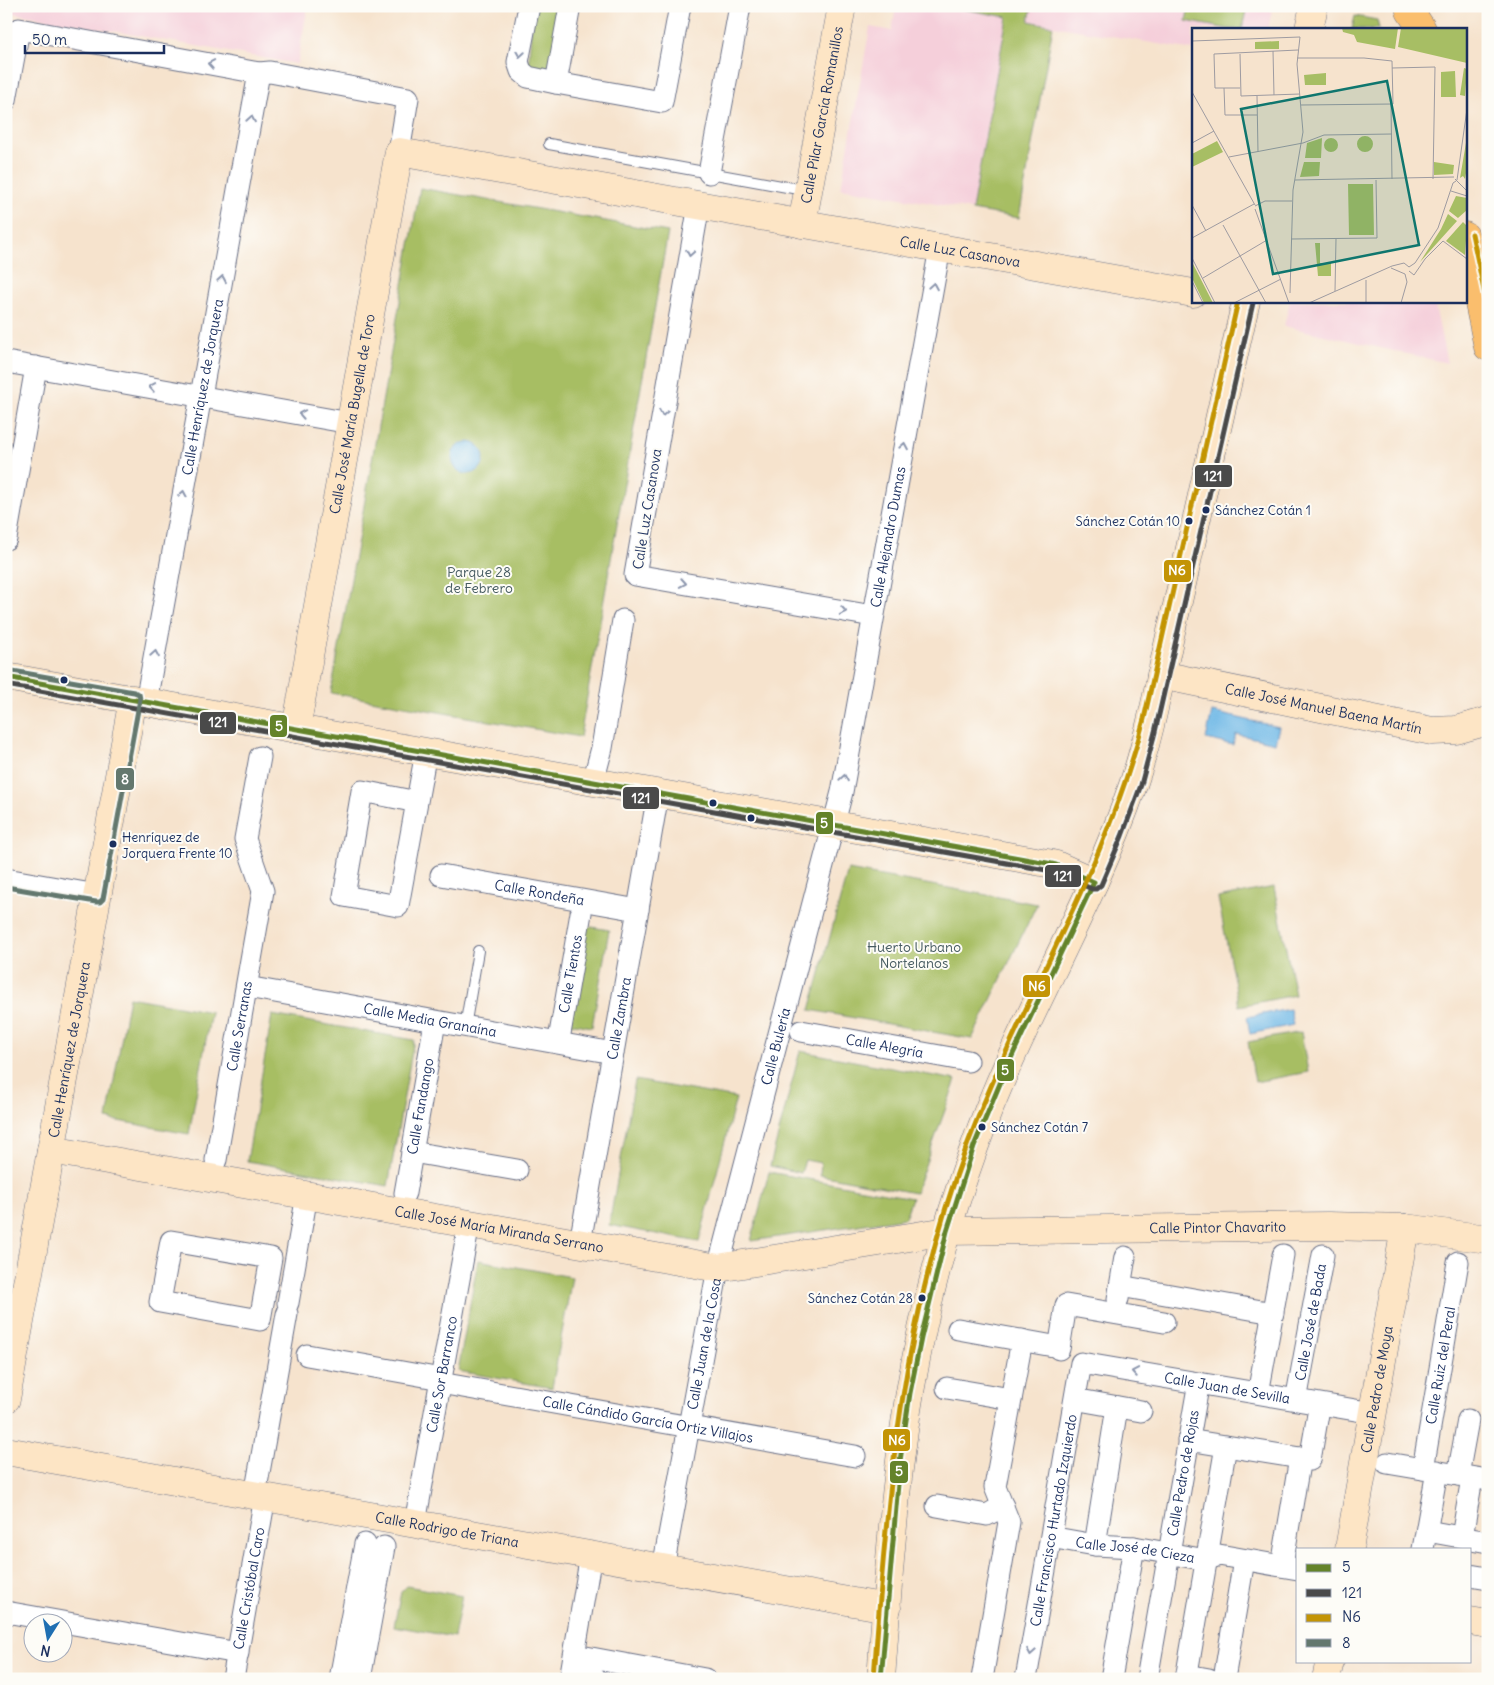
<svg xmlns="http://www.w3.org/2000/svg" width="1494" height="1685" font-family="Delius,sans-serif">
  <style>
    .built { fill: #f5cfda }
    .green { fill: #a7be64; stroke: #617661 }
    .water { fill: #6db7e6; stroke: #4473a2 }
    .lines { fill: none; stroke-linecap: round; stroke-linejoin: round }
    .lane-casing { stroke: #686e85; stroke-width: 12 }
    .street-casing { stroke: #686e85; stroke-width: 23 }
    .secondary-casing { stroke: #686e85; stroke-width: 29 }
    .primary-casing { stroke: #686e85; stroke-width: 29 }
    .lane { stroke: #fff; stroke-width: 10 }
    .street { stroke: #fff; stroke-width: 21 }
    .secondary { stroke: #fde5c5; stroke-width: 28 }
    .primary { stroke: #fabe6d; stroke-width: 28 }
    .bus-1-casing { stroke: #fdfcf7; stroke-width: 9 }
    .bus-2-casing { stroke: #fdfcf7; stroke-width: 9 }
    .bus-3-casing { stroke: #fdfcf7; stroke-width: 9 }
    .bus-4-casing { stroke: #fdfcf7; stroke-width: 9 }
    .bus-1 { stroke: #64832a; stroke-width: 5 }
    .bus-2 { stroke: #4a4a4a; stroke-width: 5 }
    .bus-3 { stroke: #c39405; stroke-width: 5 }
    .bus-4 { stroke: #64786e; stroke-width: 5 }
    .oneway { stroke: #8d97ae }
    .bus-dot { fill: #1b2f5e; stroke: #fdfcf7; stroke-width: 2 }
    .labels { text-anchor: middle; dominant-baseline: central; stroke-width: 4; stroke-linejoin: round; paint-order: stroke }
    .bus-label { font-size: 13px; fill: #1b2f5e; stroke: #fdfcf7; text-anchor: start }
    .street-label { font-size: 14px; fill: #1b2f5e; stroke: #fdfcf7 }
    .park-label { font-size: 14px; fill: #455a60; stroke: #fdfcf7 }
    .inset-road { fill: none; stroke: #9e9ba1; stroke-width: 1 }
    .view { fill: #0f766e; fill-opacity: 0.15; stroke: #0f766e; stroke-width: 2.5 }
    .inset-edge { fill: none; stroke: #1b2f5e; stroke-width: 2.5 }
    .line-badge { stroke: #fdfcf7; stroke-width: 2 }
    .badge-label { font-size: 14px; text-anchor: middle; font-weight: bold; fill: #fff }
  </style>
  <rect width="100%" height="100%" fill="#fdfcf7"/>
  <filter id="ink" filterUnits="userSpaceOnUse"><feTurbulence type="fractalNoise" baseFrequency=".02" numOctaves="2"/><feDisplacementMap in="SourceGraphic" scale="10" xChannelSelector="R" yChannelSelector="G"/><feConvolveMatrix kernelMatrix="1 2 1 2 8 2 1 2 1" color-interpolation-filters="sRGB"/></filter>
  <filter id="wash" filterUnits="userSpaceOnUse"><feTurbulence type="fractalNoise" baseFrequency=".0096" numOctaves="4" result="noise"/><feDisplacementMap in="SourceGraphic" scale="20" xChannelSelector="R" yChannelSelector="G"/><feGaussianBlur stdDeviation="1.12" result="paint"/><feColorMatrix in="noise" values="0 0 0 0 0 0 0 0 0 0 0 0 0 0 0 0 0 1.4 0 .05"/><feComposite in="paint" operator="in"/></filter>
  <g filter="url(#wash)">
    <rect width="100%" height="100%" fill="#f6e3cd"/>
    <!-- built -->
    <path class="built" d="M8,6H308L297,64L7,12Z
      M896,6H1273L1268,29H1193V50L1053,26L1019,218L841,188L870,27L892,31Z
      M1290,301H1434L1447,363L1284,326Z"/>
    <!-- green -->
    <path class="green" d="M533,6H565L547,75L528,71Z
      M946,6H1032L1029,21L1053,26L1019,218L972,210L1007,17Z
      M1189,6H1247L1242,29H1228L1186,21Z
      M1355,16L1377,20L1379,29H1352Z
      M420,188L668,232L580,737L331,693Z
      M848,870L1037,904L972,1039L810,1010Z
      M1274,887L1295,995L1239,1006L1218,898Z
      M586,926L609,930L592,1027L569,1023Z
      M129,997L211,1012L189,1134L107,1119Z
      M272,1015L414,1040L388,1186L247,1161Z
      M1301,1032L1308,1072L1255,1082L1248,1042Z
      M800,1051L956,1080L915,1193L820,1175L821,1163L805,1160L801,1173L770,1166Z
      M635,1080L736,1098L699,1242L609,1225Z
      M769,1172L912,1198L905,1218L751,1241Z
      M478,1260L572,1277L552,1388L458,1371Z
      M407,1586L462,1596L454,1637L394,1626L401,1592Z"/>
    <!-- water -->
    <path class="water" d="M452 458a16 16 0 1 1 32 0a16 16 0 1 1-32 0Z
      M1212,712L1279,727L1275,743L1236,734L1233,745L1206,739Z
      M1290,1009L1293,1025L1250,1034L1247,1017Z"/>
  </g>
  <g filter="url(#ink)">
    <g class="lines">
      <defs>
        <path id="lane" d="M549,144L798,189
          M465,1027L478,951"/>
        <g id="street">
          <path d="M529,6L518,62L521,71L528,77L556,83L570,6"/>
          <path d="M556,83L662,102L680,6"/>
          <path d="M6,100L19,29L259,73L270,72L408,98L399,152"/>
          <path d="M709,173L740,6"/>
          <path d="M699,205L635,575L873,616"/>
          <path d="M6,362L350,423"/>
          <path d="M6,539L36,367"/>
          <path id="s1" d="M146,702L259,73"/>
          <path d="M593,782L602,748L623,620"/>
          <path d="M417,802L362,791L344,896L398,906L426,752"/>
          <path id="s2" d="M441,875L638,910"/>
          <path d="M6,879L97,895"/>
          <path id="s3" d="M247,987L613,1053"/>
          <path id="s4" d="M801,1031L968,1061"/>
          <path id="s5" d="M560,1034L581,913"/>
          <path d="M412,1152L517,1170"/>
          <path id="s6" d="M216,1160L263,891L245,839L260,757"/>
          <path id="s7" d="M405,1193L435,1022"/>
          <path d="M171,1241L271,1258L260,1320L160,1302Z"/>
          <path id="s8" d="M580,1243L658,794"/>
          <path d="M1120,1286L1273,1313"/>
          <path d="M1118,1299L1125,1257"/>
          <path d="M288,1303L307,1195"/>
          <path d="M958,1329L1059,1347"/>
          <path d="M1059,1349L1066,1305L1164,1322"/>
          <path d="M307,1355L430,1377"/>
          <path id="s9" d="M440,1383L855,1456"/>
          <path d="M1260,1383L1283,1255"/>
          <path d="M947,1388L1011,1399"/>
          <path id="s10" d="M1298,1390L1323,1255"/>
          <path d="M1085,1401L1141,1411"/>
          <path d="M1188,1440L1300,1458"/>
          <path d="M1387,1463L1488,1480"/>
          <path id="s11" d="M1423,1469L1458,1262"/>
          <path d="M1458,1475L1468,1420"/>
          <path d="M255,1495L287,1314"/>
          <path d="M937,1506L987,1515L1003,1506"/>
          <path id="s12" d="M415,1523L469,1224"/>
          <path d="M1427,1531L1488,1542"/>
          <path d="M1462,1537L1472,1478"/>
          <path id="s13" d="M1061,1539L1095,1545L1134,1547L1206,1560L1219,1555L1298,1569"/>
          <path d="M1095,1545L1117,1407"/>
          <path d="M1423,1549L1437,1471"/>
          <path d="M1282,1566L1300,1458L1310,1460L1318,1414"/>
          <path id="s14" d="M663,1568L718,1268L842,792L940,248"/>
          <path d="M1470,1575L1488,1578"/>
          <path d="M6,1612L238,1653"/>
          <path d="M586,1657L705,1679"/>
          <path d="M1187,1675L1209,1679"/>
          <path d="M582,1676L596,1679"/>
          <path id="s15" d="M233,1679L265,1497"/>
          <path d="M340,1679L365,1544"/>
          <path d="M360,1679L384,1547"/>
          <path d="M570,1679L591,1555"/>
          <path d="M982,1679L1009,1522L995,1487L1022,1340"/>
          <path id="s16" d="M1026,1679L1081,1363L1373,1413"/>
          <path d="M1111,1679L1134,1547"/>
          <path id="s17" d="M1147,1679L1197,1393"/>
          <path d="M1186,1679L1226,1446"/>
          <path d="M1224,1679L1244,1560"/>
        </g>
        <g id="secondary">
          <path d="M1309,29L1314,6"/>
          <path id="s18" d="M802,224L842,6"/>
          <path id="s19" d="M1161,675L1432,731L1456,730L1488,721"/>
          <path d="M6,677L1047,863L1056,865L1094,882"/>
          <path id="s20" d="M296,729L399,152L1193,293"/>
          <path id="s21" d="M51,1150L718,1268L947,1231L1328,1226L1405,1228L1488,1239"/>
          <path id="s22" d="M6,1399L133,699"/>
          <path id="s23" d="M6,1451L887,1608"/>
          <path id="s24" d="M1349,1549L1405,1228"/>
          <path d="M1470,1621L1488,1624"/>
          <path d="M881,1679C888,1583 894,1486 910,1392C924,1310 945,1227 974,1148C1018,1024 1090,911 1133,785C1152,729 1162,668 1176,610C1199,507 1223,404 1246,301"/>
          <path d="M1326,1679L1330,1661"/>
        </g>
        <path id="primary" d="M1409,6L1410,11L1422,29
          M1465,236L1488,347"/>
      </defs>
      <!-- lane casing -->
      <use href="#lane" class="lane-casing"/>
      <!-- street casing -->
      <use href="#street" class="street-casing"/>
      <!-- secondary casing -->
      <use href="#secondary" class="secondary-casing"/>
      <!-- primary casing -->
      <use href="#primary" class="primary-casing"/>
      <!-- lane -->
      <use href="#lane" class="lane"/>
      <!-- street -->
      <use href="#street" class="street"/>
      <!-- secondary -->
      <use href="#secondary" class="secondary"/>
      <!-- primary -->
      <use href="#primary" class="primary"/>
      <defs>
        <path id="bus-1" d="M6,677L1047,863L1056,865L1094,882
          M881,1679L900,1461L910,1393L921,1338L947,1231L974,1146L1006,1069L1094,882"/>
        <path id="bus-2" d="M6,685L1046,870L1054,872L1092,889H1096L1101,885L1122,836L1141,785L1155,732L1253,303"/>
        <path id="bus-3" d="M1472,234L1488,309
          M874,1678C887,1494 902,1318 968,1143C1022,999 1106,868 1144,719L1238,301"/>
        <path id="bus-4" d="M6,887L96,902H100L103,899L140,699L139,694L134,692L7,670"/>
      </defs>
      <!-- bus-1 casing -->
      <use href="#bus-1" class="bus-1-casing"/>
      <!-- bus-2 casing -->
      <use href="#bus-2" class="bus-2-casing"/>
      <!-- bus-3 casing -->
      <use href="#bus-3" class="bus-3-casing"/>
      <!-- bus-4 casing -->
      <use href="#bus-4" class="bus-4-casing"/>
      <!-- bus-1 -->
      <use href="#bus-1" class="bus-1"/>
      <!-- bus-2 -->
      <use href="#bus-2" class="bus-2"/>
      <!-- bus-3 -->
      <use href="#bus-3" class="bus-3"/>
      <!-- bus-4 -->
      <use href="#bus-4" class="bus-4"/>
    </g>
    <!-- one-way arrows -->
    <defs><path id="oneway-chevron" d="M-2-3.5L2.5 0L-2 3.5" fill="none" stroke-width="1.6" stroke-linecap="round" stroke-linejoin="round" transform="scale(1.25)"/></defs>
    <g class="oneway">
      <use href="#oneway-chevron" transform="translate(520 54) rotate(99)"/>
      <use href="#oneway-chevron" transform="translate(211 64) rotate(-170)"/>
      <use href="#oneway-chevron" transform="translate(251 119) rotate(-80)"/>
      <use href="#oneway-chevron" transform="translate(690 253) rotate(100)"/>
      <use href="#oneway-chevron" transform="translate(222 279) rotate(-80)"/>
      <use href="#oneway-chevron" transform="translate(933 286) rotate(-80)"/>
      <use href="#oneway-chevron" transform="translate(152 387) rotate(-170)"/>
      <use href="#oneway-chevron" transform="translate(663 413) rotate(100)"/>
      <use href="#oneway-chevron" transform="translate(302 414) rotate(-169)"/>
      <use href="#oneway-chevron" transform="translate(904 446) rotate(-80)"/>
      <use href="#oneway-chevron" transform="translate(183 494) rotate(-80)"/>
      <use href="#oneway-chevron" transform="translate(683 583) rotate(10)"/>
      <use href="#oneway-chevron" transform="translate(843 611) rotate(10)"/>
      <use href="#oneway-chevron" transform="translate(155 654) rotate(-80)"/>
      <use href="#oneway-chevron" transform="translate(844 778) rotate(-80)"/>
      <use href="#oneway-chevron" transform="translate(1135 1372) rotate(-170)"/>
      <use href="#oneway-chevron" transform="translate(1031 1652) rotate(100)"/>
    </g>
  </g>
  <!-- markers -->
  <g class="bus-dot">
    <circle cx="1206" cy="510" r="4.5"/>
    <circle cx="1189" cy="521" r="4.5"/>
    <circle cx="64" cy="680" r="4.5"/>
    <circle cx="713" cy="803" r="4.5"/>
    <circle cx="751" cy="818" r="4.5"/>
    <circle cx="113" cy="844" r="4.5"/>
    <circle cx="982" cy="1127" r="4.5"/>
    <circle cx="922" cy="1298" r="4.5"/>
  </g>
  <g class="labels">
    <!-- bus labels -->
    <g class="bus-label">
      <text x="1215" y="510">Sánchez Cotán 1</text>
      <text x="1180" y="521" text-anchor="end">Sánchez Cotán 10</text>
      <text x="122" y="837">Henríquez de<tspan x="122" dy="16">Jorquera Frente 10</tspan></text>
      <text x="991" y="1127">Sánchez Cotán 7</text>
      <text x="913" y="1298" text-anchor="end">Sánchez Cotán 28</text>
    </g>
    <!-- street labels -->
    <g class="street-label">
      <text stroke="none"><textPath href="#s18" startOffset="111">Calle Pilar García Romanillos</textPath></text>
      <text stroke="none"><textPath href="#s20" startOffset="1156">Calle Luz Casanova</textPath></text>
      <text stroke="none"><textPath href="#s1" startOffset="320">Calle Henríquez de Jorquera</textPath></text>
      <text stroke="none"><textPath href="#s20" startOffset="320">Calle José María Bugella de Toro</textPath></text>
      <text transform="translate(647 509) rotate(-81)">Calle Luz Casanova</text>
      <text stroke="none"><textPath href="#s14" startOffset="1056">Calle Alejandro Dumas</textPath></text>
      <text stroke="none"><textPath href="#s19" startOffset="166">Calle José Manuel Baena Martín</textPath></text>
      <text stroke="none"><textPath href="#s2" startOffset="100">Calle Rondeña</textPath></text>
      <text stroke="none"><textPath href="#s5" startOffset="61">Calle Tientos</textPath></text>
      <text stroke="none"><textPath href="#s8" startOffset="228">Calle Zambra</textPath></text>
      <text stroke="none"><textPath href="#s3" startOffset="186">Calle Media Granaína</textPath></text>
      <text stroke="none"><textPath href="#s6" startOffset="136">Calle Serranas</textPath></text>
      <text stroke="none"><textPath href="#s4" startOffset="85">Calle Alegría</textPath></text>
      <text stroke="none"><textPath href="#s14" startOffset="534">Calle Bulería</textPath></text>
      <text stroke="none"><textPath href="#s22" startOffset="355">Calle Henríquez de Jorquera</textPath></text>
      <text stroke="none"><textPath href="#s7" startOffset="88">Calle Fandango</textPath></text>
      <text stroke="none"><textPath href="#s21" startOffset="1180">Calle Pintor Chavarito</textPath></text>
      <text stroke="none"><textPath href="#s21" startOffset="455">Calle José María Miranda Serrano</textPath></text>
      <text stroke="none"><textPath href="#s10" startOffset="69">Calle José de Bada</textPath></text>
      <text stroke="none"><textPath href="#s14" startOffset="228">Calle Juan de la Cosa</textPath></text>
      <text stroke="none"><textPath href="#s11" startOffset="105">Calle Ruiz del Peral</textPath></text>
      <text stroke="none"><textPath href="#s12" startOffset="151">Calle Sor Barranco</textPath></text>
      <text stroke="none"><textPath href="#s16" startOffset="469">Calle Juan de Sevilla</textPath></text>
      <text stroke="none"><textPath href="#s24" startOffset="162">Calle Pedro de Moya</textPath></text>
      <text stroke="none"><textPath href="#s9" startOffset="211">Calle Cándido García Ortiz Villajos</textPath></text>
      <text stroke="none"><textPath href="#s17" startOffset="209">Calle Pedro de Rojas</textPath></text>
      <text stroke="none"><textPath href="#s16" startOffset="161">Calle Francisco Hurtado Izquierdo</textPath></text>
      <text stroke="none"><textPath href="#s23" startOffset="448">Calle Rodrigo de Triana</textPath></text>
      <text stroke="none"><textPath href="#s13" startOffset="75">Calle José de Cieza</textPath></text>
      <text stroke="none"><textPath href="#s15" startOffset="92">Calle Cristóbal Caro</textPath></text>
    </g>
    <!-- park labels -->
    <g class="park-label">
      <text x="479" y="572">Parque 28<tspan x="479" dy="16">de Febrero</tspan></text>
      <text x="914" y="947">Huerto Urbano<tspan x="914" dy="16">Nortelanos</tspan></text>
    </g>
  </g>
  <!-- overview -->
  <g transform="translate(1192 28)">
    <rect width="275" height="275" fill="#f6e3cd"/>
    <path d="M150,0H206L203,21L165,14L162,7L151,4ZM209,0H275V35L206,19ZM87,13V21H63V14ZM272,40L275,41L273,68L268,67ZM263,43L264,69H249V44ZM134,45V57H113L112,47ZM165 116a8 8 0 1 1 16 0a8 8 0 1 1-16 0ZM275,109V139L273,151L271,148L268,150ZM130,110L129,130H113L115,115ZM132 117a7 7 0 1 1 14 0a7 7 0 1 1-14 0ZM25,113L31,124L0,139V126ZM112,134H128L127,148L108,149ZM242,134L262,137L261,146L242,147ZM156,156H181L182,207H157ZM264,168L275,170V182L266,190L257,183ZM256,186L265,193L228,234L249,201ZM271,194L275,198L273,227L254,213ZM123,215H128V235H139V248H126ZM0,234L21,275H12L0,250Z" fill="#a7be64"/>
    <path class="inset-road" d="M0,13L108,9L105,36L111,104L101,162L98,265M81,23L82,67M48,26L49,68L108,66M105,30H172L200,33L201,76L109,77M200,40L243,39L241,151M32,60L33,87H65M48,60H23L22,26L106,22M0,64L63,177M65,68L66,124M199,76L200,151M0,115L22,103M111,115L132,107L200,106M37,129L111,115M263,151L275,163M103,152L262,149M265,152L275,81M259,163L275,168M0,177L14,203M63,178L73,173H100M63,181L97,275M31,197L74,275M0,210L62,176M99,211L185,210L184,152M0,230L23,275M217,239L223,235L246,200L261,155L264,153M199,240L213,246M217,243L222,247L233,231L251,213L275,231M11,250L75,212M174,252V275M0,253L11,275M143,263L144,211M42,275L89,251M117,275L200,238L212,235L217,239M209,275L215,254L213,246"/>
    <path class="view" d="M195,53L227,217L81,246L49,81Z"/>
    <rect width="275" height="275" class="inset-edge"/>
  </g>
  <g class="line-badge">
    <rect x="1194" y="464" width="39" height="24" rx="5" fill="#4a4a4a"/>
    <rect x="1163" y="559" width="29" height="24" rx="5" fill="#c39405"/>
    <rect x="199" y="711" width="38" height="24" rx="5" fill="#4a4a4a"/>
    <rect x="269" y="714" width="19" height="24" rx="5" fill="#64832a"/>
    <rect x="115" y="767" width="20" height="24" rx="5" fill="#64786e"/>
    <rect x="622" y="786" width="38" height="24" rx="5" fill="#4a4a4a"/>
    <rect x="815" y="811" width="19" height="24" rx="5" fill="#64832a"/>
    <rect x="1044" y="864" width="38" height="24" rx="5" fill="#4a4a4a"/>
    <rect x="1022" y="974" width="29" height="24" rx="5" fill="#c39405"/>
    <rect x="996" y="1058" width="19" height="24" rx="5" fill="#64832a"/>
    <rect x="882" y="1428" width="29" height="24" rx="5" fill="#c39405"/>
    <rect x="889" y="1460" width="20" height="24" rx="5" fill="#64832a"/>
  </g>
  <g class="badge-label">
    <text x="1213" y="481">121</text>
    <text x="1177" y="575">N6</text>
    <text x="218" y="727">121</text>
    <text x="279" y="731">5</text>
    <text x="125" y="784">8</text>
    <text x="641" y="803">121</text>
    <text x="824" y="828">5</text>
    <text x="1063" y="881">121</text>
    <text x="1037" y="991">N6</text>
    <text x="1005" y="1075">5</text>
    <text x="897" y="1445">N6</text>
    <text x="899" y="1476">5</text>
  </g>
  <!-- margin -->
  <rect width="1494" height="1685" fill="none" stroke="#fdfcf7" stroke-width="25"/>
  <!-- legend -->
  <rect x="1296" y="1548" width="175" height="115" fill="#fdfcf7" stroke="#a3aaba"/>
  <rect x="1306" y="1564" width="25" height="8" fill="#64832a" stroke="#a3aaba"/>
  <text x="1342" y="1572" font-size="15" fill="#1b2f5e">5</text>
  <rect x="1306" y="1589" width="25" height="8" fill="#4a4a4a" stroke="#a3aaba"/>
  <text x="1342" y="1598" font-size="15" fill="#1b2f5e">121</text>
  <rect x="1306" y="1614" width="25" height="8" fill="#c39405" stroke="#a3aaba"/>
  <text x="1342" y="1622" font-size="15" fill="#1b2f5e">N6</text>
  <rect x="1306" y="1639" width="25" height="8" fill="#64786e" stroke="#a3aaba"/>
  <text x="1342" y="1648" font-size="15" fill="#1b2f5e">8</text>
  <!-- north arrow -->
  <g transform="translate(48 1638) rotate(191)"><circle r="24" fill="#fdfcf7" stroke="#a3aaba"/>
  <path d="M0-4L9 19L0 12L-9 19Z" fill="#1f6fb2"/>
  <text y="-8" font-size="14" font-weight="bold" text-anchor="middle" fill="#1b2f5e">N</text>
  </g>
  <!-- scale -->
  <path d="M25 45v8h139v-8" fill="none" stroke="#1b2f5e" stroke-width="2.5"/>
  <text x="32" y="45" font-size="15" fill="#1b2f5e" stroke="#fdfcf7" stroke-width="4" paint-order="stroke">50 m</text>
</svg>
